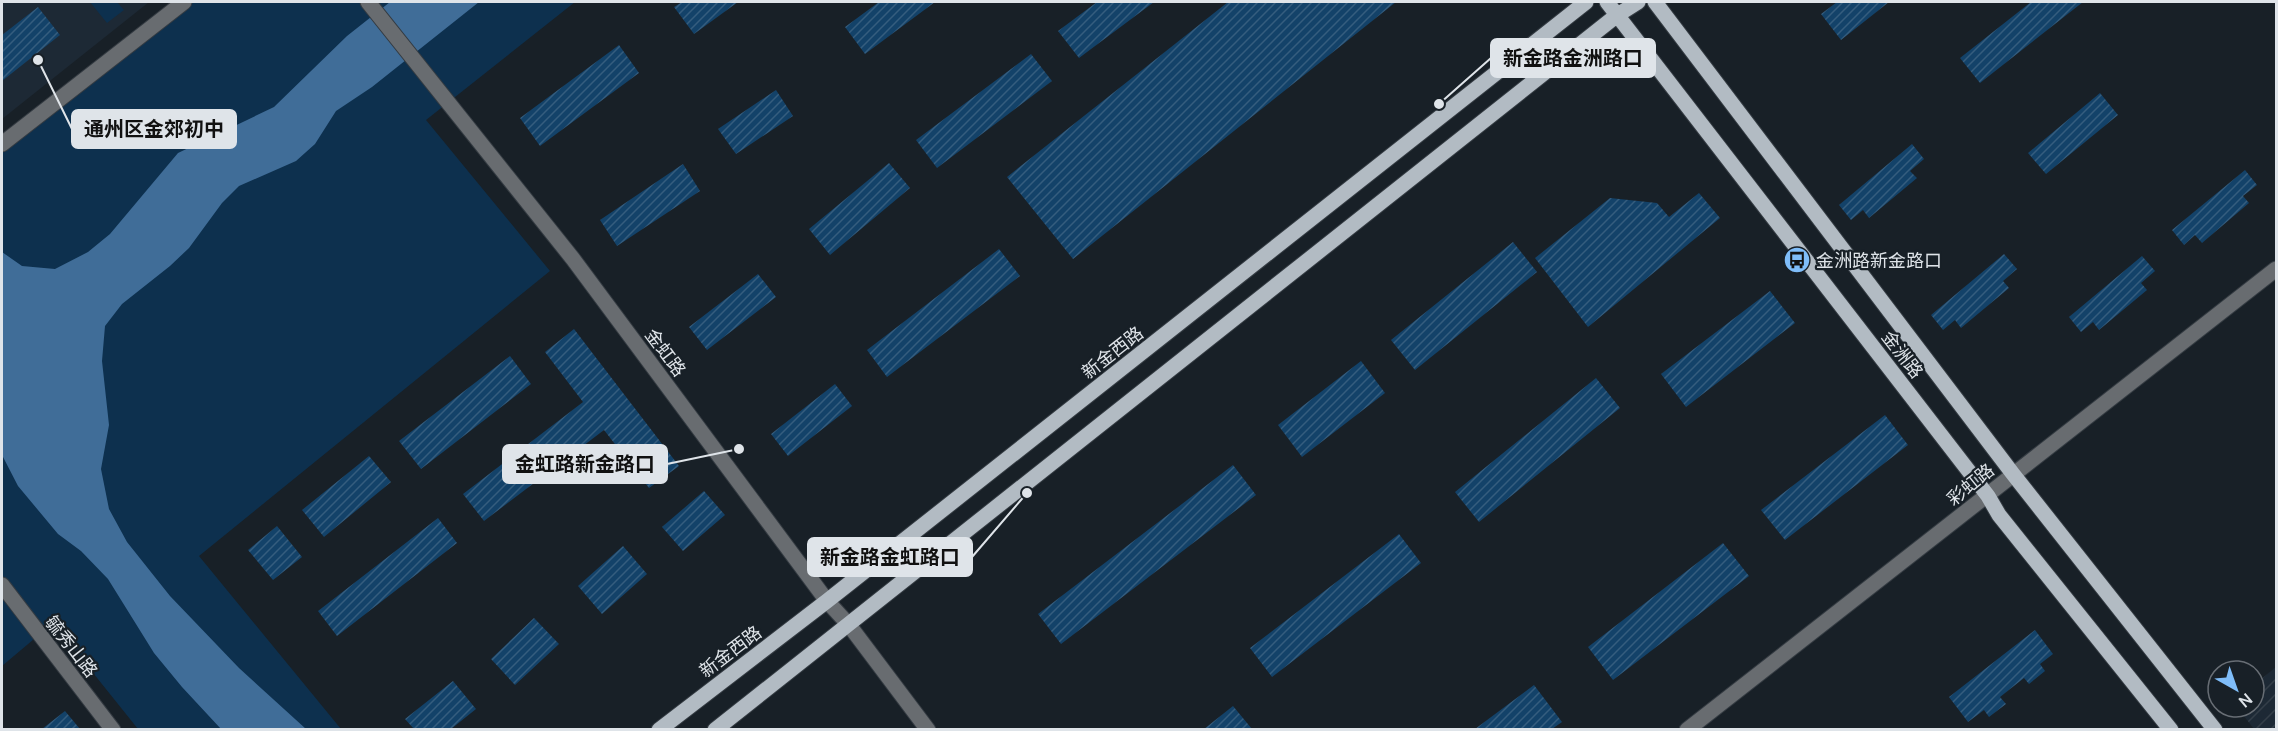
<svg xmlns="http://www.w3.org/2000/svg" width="2278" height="731" font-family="Manrope,'Noto Sans SC',sans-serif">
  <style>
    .built { fill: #1d2935 }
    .industrial { fill: url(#industrial-furrows) }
    .park { fill: #0d304e }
    .water { fill: #406d98 }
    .building { fill: url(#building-hatch) }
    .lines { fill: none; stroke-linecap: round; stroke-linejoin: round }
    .minor-casing { stroke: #343b42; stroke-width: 17 }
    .major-casing { stroke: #343b42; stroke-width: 17 }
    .minor { stroke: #686c70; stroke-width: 15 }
    .major { stroke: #b2bbc3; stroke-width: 15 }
    .labels { text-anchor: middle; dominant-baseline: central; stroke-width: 4.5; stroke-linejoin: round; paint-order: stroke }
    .poi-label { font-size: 18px; fill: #dfe4e9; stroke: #182027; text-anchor: start }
    .street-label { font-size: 18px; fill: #dfe4e9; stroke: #182027 }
    .leader { fill: none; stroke: #dfe4e9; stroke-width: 2 }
    .callout-dot { fill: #dfe4e9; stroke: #182027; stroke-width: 2 }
    .callout { fill: #dfe4e9; stroke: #dfe4e9; stroke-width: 2 }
    .callout-label { font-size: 20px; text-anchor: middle; font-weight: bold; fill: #111 }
  </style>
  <defs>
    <pattern id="industrial-furrows" width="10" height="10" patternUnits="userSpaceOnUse" patternTransform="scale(1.5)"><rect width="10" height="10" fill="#1d2935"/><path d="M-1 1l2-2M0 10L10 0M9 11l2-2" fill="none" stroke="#333e48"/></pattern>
    <pattern id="building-hatch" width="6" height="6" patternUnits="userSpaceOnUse" patternTransform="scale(1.5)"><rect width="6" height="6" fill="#134269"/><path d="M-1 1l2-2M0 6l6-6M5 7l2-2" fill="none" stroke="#355d7e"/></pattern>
  </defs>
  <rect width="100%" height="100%" fill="#182027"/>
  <!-- built -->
  <path class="built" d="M2,2H149L2,119Z"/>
  <!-- industrial -->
  <path class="industrial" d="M2276,667V729H2254L2237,707H2254V685Z"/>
  <!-- park -->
  <path class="park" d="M90,2H117L124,10L107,23Z
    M184,2H575L426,120L550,271L199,556L341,729H138L53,623L2,666V144Z"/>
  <!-- water -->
  <path class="water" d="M390,2H479L372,87L336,111L315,144L296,161L239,186L222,203L189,248L170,266L122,304L105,326L102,361L109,425L101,469L109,509L127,542L170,596L239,668L306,729H221L182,687L154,653L108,579L81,551L58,534L18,486L2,455V252L22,266L55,269L88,252L110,234L178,153L274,107L347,36Z"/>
  <!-- building -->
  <path class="building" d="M682,2H738L694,34L674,7Z
    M879,2H935L865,54L845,27Z
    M1097,2H1154L1079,58L1058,31Z
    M1228,2H1396L1073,259L1007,177Z
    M1837,2H1889L1841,40L1821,14Z
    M2031,2H2083L1980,83L1960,58Z
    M38,7L60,35L2,81V35Z
    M619,45L639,73L540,146L520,118Z
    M1031,54L1052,81L937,168L916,140Z
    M776,90L793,116L736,154L718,129Z
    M2100,93L2118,115L2046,174L2028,153Z
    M1912,144L1924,159L1910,171L1917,178L1869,218L1863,210L1851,220L1839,205Z
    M889,163L910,188L830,255L809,229Z
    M683,164L700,191L617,246L600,220Z
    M2245,170L2257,185L2243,196L2249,203L2202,243L2195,235L2184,245L2172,230Z
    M1699,193L1720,218L1588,327L1535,258L1610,198L1657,203L1669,217Z
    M1513,242L1537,272L1415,370L1391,340Z
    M999,249L1020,276L887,377L867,350Z
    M2004,254L2017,269L2003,281L2009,288L1961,328L1955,320L1943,330L1931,315Z
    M2142,256L2155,271L2141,283L2147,290L2099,330L2093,322L2081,332L2069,317Z
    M758,274L776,297L707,350L689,327Z
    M1770,291L1795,323L1686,407L1661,374Z
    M574,329L679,466L649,488L604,430L484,521L463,494L583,402L545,352Z
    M510,356L531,384L421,469L399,441Z
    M1361,361L1385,393L1302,457L1278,425Z
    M1596,378L1620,408L1479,522L1455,492Z
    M835,384L852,406L788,456L771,434Z
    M1885,415L1908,445L1785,540L1761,510Z
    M369,456L391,482L324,537L302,510Z
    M1233,465L1256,495L1061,644L1038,614Z
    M704,491L725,515L683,551L662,527Z
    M438,518L457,543L337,636L318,611Z
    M277,526L302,557L273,580L248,550Z
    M1399,534L1421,563L1272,677L1250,648Z
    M1723,543L1749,576L1613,680L1588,647Z
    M623,546L647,574L602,614L578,586Z
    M534,618L559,644L515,685L491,659Z
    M2035,630L2053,654L2040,664L2045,671L2029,684L2024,678L2000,697L2006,704L1989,717L1984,710L1968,722L1949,697Z
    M453,681L476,709L451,729H414L405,719Z
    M1534,685L1562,722L1552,729H1475Z
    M1233,706L1252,729H1204Z
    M65,711L80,729H42Z"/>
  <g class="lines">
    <defs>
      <path id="minor" d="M368,2L573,259L827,601L849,625L928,730
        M2,144L184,2
        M2,585L113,730
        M1687,730L2276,269"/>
      <path id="major" d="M1607,2L1988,496L1999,515L2171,730
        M1655,2L2013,474L2215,730
        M659,730L827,601L1586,2
        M715,730L1616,16L1638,2"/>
    </defs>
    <!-- minor casing -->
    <use href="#minor" class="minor-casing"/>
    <!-- major casing -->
    <use href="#major" class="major-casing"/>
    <!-- minor -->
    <use href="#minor" class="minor"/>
    <!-- major -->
    <use href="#major" class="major"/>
  </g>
  <!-- icons -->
  <defs>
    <symbol id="bus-disc" viewBox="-11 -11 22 22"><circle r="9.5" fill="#7fbdf9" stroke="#182027"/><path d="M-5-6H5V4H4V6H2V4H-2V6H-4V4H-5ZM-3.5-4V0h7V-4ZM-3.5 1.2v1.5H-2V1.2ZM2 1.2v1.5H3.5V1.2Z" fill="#111"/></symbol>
  </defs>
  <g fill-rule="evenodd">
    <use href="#bus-disc" x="1782" y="245" width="30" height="30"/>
  </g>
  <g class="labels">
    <!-- poi labels -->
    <g class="poi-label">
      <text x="1816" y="260">金洲路新金路口</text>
    </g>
    <!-- street labels -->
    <g class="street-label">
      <text transform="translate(666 352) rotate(53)">金虹路</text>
      <text transform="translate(1112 352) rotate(-38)">新金西路</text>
      <text transform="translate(1903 354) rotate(52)">金洲路</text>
      <text transform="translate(1970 484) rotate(-39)">彩虹路</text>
      <text transform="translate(72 646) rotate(52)">毓秀山路</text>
      <text transform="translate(730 651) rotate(-37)">新金西路</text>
    </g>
  </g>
  <!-- callouts -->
  <path class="leader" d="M1439 104L1491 58M38 60L72 129M739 449L667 464M1027 493L972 557"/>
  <g class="callout-dot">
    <circle cx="1439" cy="104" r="6"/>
    <circle cx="38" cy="60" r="6"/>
    <circle cx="739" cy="449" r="6"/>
    <circle cx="1027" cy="493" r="6"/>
  </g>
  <g class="callout">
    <rect x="1491" y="39" width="164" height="38" rx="6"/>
    <rect x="72" y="110" width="164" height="38" rx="6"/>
    <rect x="503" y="445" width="164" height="38" rx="6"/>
    <rect x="808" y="538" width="164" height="38" rx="6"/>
  </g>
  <g class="callout-label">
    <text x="1573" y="65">新金路金洲路口</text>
    <text x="154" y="136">通州区金郊初中</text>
    <text x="585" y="471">金虹路新金路口</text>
    <text x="890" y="564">新金路金虹路口</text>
  </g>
  <!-- border -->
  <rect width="2278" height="731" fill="none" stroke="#dfe4e9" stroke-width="6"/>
  <!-- north arrow -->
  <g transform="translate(2236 689) rotate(140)"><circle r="28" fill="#182027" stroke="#686e75" stroke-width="1.5"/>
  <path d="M0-4.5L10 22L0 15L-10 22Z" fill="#7fbdf9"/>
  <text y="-9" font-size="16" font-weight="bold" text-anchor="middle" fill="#dfe4e9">N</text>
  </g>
</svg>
